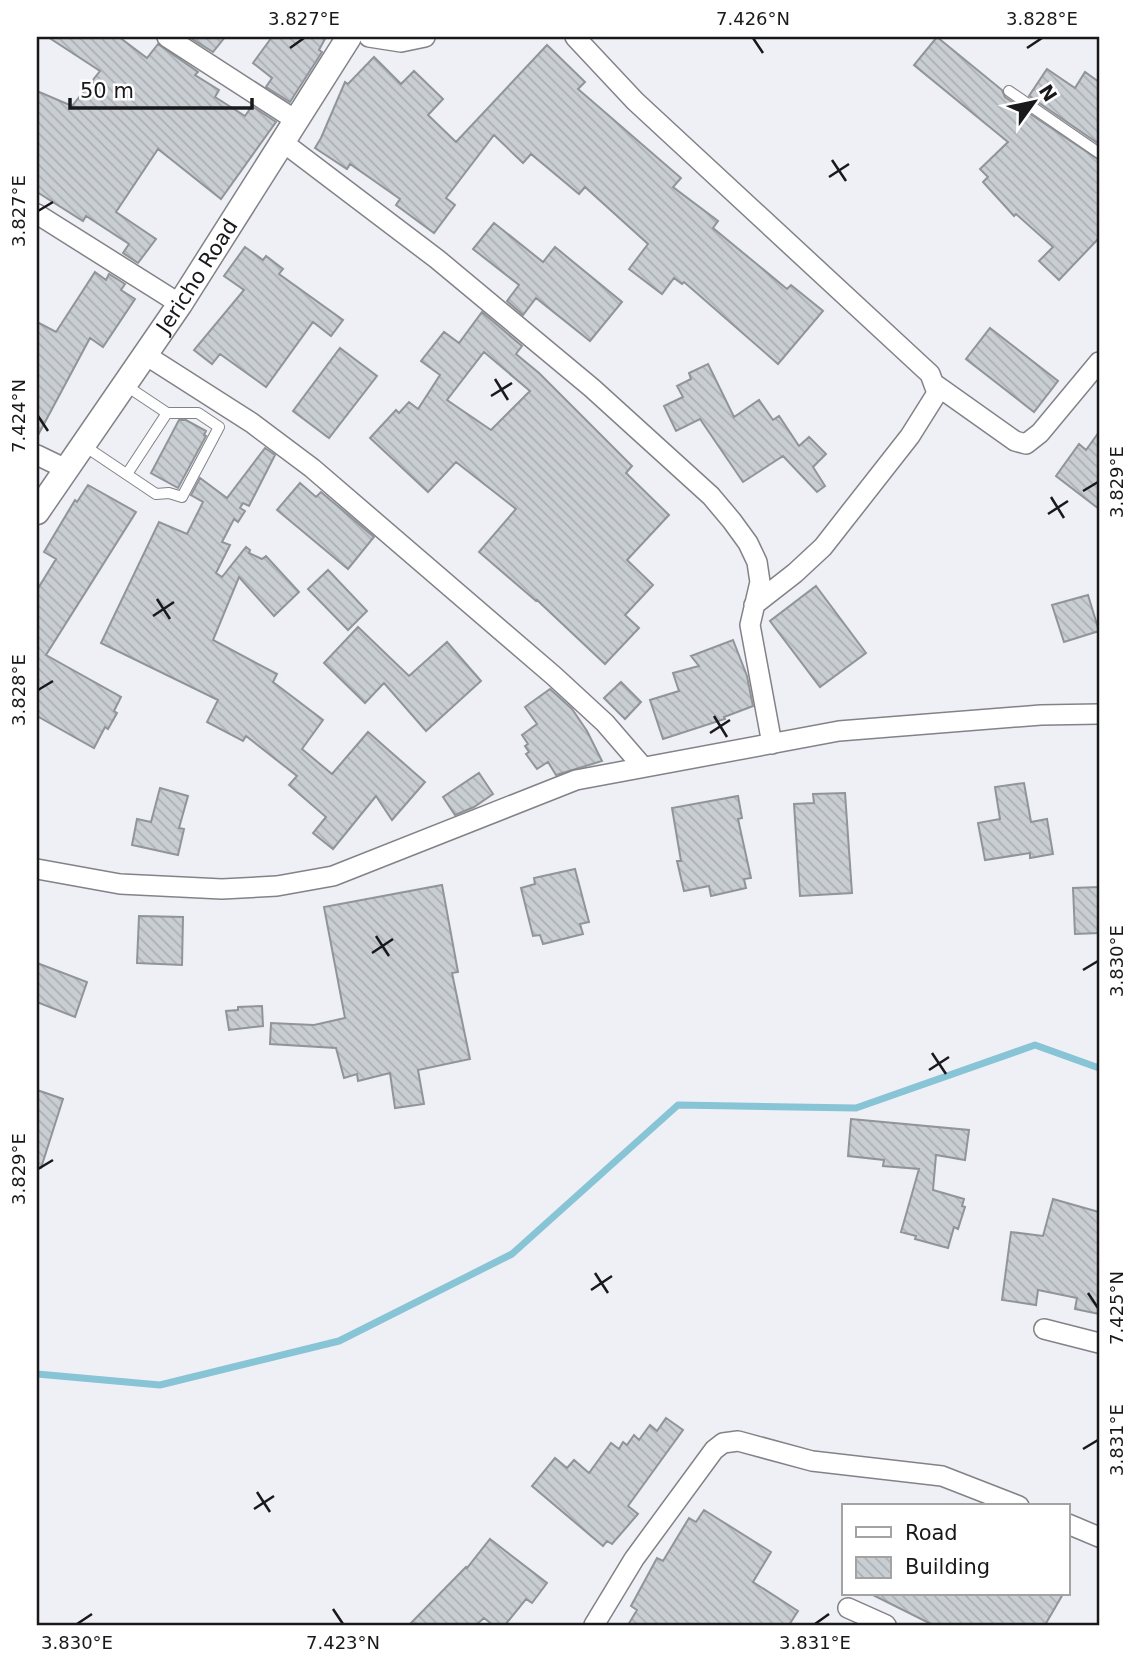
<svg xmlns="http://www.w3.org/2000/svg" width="1136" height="1662" font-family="'DejaVu Sans',sans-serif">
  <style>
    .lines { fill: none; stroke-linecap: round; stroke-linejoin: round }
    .stream { stroke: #87c4d5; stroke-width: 7 }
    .building { fill: url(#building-back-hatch); stroke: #90959a; stroke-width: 2; fill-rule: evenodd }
    .service-casing { stroke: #828288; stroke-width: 12 }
    .minor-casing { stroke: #828288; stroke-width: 22 }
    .tertiary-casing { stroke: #828288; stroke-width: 27 }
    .service { stroke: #fff; stroke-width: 10 }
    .minor { stroke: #fff; stroke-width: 19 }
    .tertiary { stroke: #fff; stroke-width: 24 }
    .ticks { fill: none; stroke: #19191c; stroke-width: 2.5 }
    .labels { text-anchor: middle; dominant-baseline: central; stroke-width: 7; stroke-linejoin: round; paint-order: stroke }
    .street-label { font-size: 21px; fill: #19191c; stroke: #fff }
    .neatline { fill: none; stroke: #19191c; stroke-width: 2.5 }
    .ticks-label { font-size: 18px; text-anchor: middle; fill: #19191c }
  </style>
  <defs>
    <pattern id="building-back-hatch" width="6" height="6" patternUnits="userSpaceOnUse" patternTransform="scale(1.75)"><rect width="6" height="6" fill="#c9ced3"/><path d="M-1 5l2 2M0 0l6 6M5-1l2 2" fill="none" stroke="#acb0b5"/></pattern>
  </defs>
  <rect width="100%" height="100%" fill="#efeff6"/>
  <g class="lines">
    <!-- stream -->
    <path class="stream" d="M37,1374L160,1385L339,1341L512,1254L678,1105L856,1108L1035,1045L1099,1068"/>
  </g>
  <!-- building -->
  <path class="building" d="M48,37H119L147,58L158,44L198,72L195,75L219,90L215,97L245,116L252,106L276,122L221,199L158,149L116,212L156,239L138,263L123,253L129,244L86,216L83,221L37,192V91L72,106L100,71Z
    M189,37H225L213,52Z
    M272,37H326L319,50L322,52L290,102L266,87L272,78L253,63Z
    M937,37L1002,90L1005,97L1099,160V238L1059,280L1039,261L1053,247L1016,214L1014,216L983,182L988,177L980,169L1008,142L914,65Z
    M547,45L585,82L578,89L681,178L673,187L718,221L713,228L787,289L791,285L823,311L778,364L684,282L682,284L674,278L662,294L629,269L648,244L585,187L579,194L531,154L523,163L494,135L446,198L455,205L434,233L396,205L400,199L350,164L347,169L315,148L321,138L345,82L348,84L374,57L401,84L414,71L443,99L428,115L456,142Z
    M1047,69L1075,88L1085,72L1099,82V144L1029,96Z
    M494,223L543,262L555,247L622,302L590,341L536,298L523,315L507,301L519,285L473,249Z
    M245,247L263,260L266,256L283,269L279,274L343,320L331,336L313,322L266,387L220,354L212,364L194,350L244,290L224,276Z
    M95,272L106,280L109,274L125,284L121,290L135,299L103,347L90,338L37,437V322L56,332Z
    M482,312L522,346L516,354L539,373L632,466L626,473L669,515L627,560L653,585L625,615L639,628L605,664L537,600L536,601L479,552L516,509L456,462L428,492L370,438L396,410L399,413L409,402L418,409L440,375L421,361L444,332L459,343ZM484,352L530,391L491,430L447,400Z
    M990,328L1058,381L1034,412L966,359Z
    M340,348L377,376L329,438L293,411Z
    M708,364L734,417L759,400L773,420L779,416L799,446L809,437L826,454L813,467L825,486L817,492L783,456L743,482L700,419L676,431L664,406L683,397L677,386L691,379L689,373Z
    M179,420H186L206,431L204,435L206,436L178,488L151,473Z
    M1099,432V509L1056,476L1079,444L1086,450Z
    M265,448L275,455L249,506L243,503L240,508L245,511L238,522L234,519L222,542L230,545L216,573L222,577L246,547L250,550L249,553L262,559L266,556L299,592L274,616L239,577L213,640L277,674L273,682L323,720L302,749L332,774L368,732L425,782L392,820L376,796L333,849L313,833L326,817L289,785L297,776L246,736L243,741L207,722L218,700L101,643L159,522L187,534L203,502L191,495L200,478L227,498Z
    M300,483L316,497L321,492L374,537L348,569L277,510Z
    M88,485L136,512L46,655L121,697L114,711L117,713L108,729L105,727L94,748L37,716V590L56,559L44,552L75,500L77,502Z
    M328,570L367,611L348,630L308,589Z
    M816,586L866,653L820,687L770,621Z
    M1088,595L1099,631L1064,642L1052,605Z
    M358,627L409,676L447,642L481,681L426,731L384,683L365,703L324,663Z
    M733,640L747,676L753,706L724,717L725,719L663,739L650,700L679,691L673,673L699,666L691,656Z
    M621,682L641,702L625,719L604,698Z
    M550,689L572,709L587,731L602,761L556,775L548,762L537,769L526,754L529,752L525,746L528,744L522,735L537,724L525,707Z
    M479,773L493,794L474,807L455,815L443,797Z
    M1024,783L1031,822L1047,819L1053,854L1030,858V853L985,860L978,823L1000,819L995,787Z
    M160,788L188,796L179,828L184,829L178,855L132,845L137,819L151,822Z
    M845,793L852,893L800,896L794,804L814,803L813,794Z
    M738,796L742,818L738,819L751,878L744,879L746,888L711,896L709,886L684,891L677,861H681L672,808Z
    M575,869L589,922L580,924L583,934L543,944L540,935L533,936L521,888L535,884L534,878Z
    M442,885L458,972L452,973L470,1059L418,1070L424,1104L395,1108L390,1073L358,1081L357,1074L344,1078L336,1048L270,1044L271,1023L314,1025L345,1018L324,907Z
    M1099,887V933L1075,934L1073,888Z
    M139,916L183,917L182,965L137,963Z
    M37,963L87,982L75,1017L37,1002Z
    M262,1006L263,1026L229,1030L226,1011L238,1010V1007Z
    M37,1090L63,1099L41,1168L37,1167Z
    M851,1119L969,1130L965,1160L936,1155L933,1190L964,1199L962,1206L965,1207L958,1229L954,1227L948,1248L915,1239L916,1236L901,1232L919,1169L883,1166L884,1160L848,1156Z
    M1053,1199L1099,1212V1314L1075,1309L1077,1298L1038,1290L1036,1305L1002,1300L1011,1232L1043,1236Z
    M666,1418L683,1430L628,1506L638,1514L612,1544L607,1541L603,1546L532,1486L555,1458L567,1468L574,1460L589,1473L611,1443L619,1449L623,1442L627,1445L634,1435L639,1440L650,1425L657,1431Z
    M704,1510L771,1552L753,1582L798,1611L789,1625H628L637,1610L631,1606L657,1558L663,1561L689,1518L696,1522Z
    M490,1539L547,1583L532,1603L526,1599L505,1625H493L484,1618L476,1625H409L466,1567L467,1568Z
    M871,1594H1063L1045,1625H933Z"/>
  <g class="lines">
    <defs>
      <path id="service" d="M1009,91L1099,153
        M83,445L156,494L169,493L182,497L219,427L198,413H167L125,385
        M127,474L167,413"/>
      <path id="minor" d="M167,37L297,121
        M369,37L401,42L425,37
        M575,37L635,101L930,374L937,393L910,436L823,547L795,573L754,605
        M284,143L437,259L592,388L711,496L732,521L748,543L757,562L760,582L750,625L772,744
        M37,214L180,304
        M144,354L252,423L312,468L554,676L605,723L643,767
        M936,385L1015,441L1026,444L1040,433L1099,362
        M37,455L66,469
        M37,869L120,884L222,889L277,886L333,876L576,780L839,731L1041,715L1099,714
        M1044,1329L1099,1343
        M1068,1524L1099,1537
        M848,1608L886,1625
        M594,1625L634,1559L714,1450L723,1443L738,1441L812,1461L942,1476L1019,1506"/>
      <g id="tertiary">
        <path id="s1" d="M37,512L180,304L349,37"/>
      </g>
    </defs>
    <!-- service casing -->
    <use href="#service" class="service-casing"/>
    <!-- minor casing -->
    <use href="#minor" class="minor-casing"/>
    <!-- tertiary casing -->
    <use href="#tertiary" class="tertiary-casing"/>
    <!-- service -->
    <use href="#service" class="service"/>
    <!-- minor -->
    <use href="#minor" class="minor"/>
    <!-- tertiary -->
    <use href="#tertiary" class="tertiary"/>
  </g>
  <!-- ticks -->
  <path class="ticks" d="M753,38L763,53M290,48L304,38M1027,48L1042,38M832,160L846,181M829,177L849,164M38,211L53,202M495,379L508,400M491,396L512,383M38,416L48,431M1083,491L1098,482M1051,497L1064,518M1048,514L1068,501M157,599L170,619M153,616L174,602M38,690L53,681M714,716L727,737M710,733L730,720M376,936L389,956M372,953L393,939M1083,970L1098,961M932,1053L946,1074M929,1070L949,1057M38,1169L53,1160M595,1273L608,1293M591,1290L612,1276M1088,1293L1098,1308M1083,1449L1098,1440M257,1492L270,1512M254,1509L274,1496M333,1609L343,1624M77,1624L92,1614M815,1624L829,1614"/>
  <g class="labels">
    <!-- street labels -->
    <g class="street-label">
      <text stroke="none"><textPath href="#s1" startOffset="285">Jericho Road</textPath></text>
    </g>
  </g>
  <!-- border -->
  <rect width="1136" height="1662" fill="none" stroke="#ffffff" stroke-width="77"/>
  <!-- legend -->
  <rect x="842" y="1504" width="228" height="91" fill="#ffffff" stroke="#a3a3a4" stroke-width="2"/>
  <rect x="856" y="1527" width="35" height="10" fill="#ffffff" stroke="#a3a3a4" stroke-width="2"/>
  <text x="905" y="1540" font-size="21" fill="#19191c">Road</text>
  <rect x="856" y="1557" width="35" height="21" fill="url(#building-back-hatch)" stroke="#a3a3a4" stroke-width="2"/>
  <text x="905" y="1574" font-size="21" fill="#19191c">Building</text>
  <!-- north arrow -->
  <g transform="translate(1034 102) rotate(57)" stroke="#ffffff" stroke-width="5" paint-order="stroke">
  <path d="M0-5L12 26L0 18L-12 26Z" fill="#19191c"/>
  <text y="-10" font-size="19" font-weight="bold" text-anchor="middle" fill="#19191c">N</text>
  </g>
  <!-- scale -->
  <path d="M70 98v10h182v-10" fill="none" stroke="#19191c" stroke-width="3.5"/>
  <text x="80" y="98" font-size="21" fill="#19191c" stroke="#ffffff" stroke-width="5" paint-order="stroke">50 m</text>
  <rect x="38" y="38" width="1060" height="1586" class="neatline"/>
  <g class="ticks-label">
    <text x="304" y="25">3.827°E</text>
    <text x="753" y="25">7.426°N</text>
    <text x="1042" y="25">3.828°E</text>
    <text transform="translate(19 211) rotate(-90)" y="6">3.827°E</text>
    <text transform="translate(19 416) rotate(-90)" y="6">7.424°N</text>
    <text transform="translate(1117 482) rotate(-90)" y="6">3.829°E</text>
    <text transform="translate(19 690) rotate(-90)" y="6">3.828°E</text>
    <text transform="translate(1117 961) rotate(-90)" y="6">3.830°E</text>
    <text transform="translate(19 1169) rotate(-90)" y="6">3.829°E</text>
    <text transform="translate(1117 1308) rotate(-90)" y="6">7.425°N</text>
    <text transform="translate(1117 1440) rotate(-90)" y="6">3.831°E</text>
    <text x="77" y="1649">3.830°E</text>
    <text x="343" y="1649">7.423°N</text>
    <text x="815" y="1649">3.831°E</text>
  </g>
</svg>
